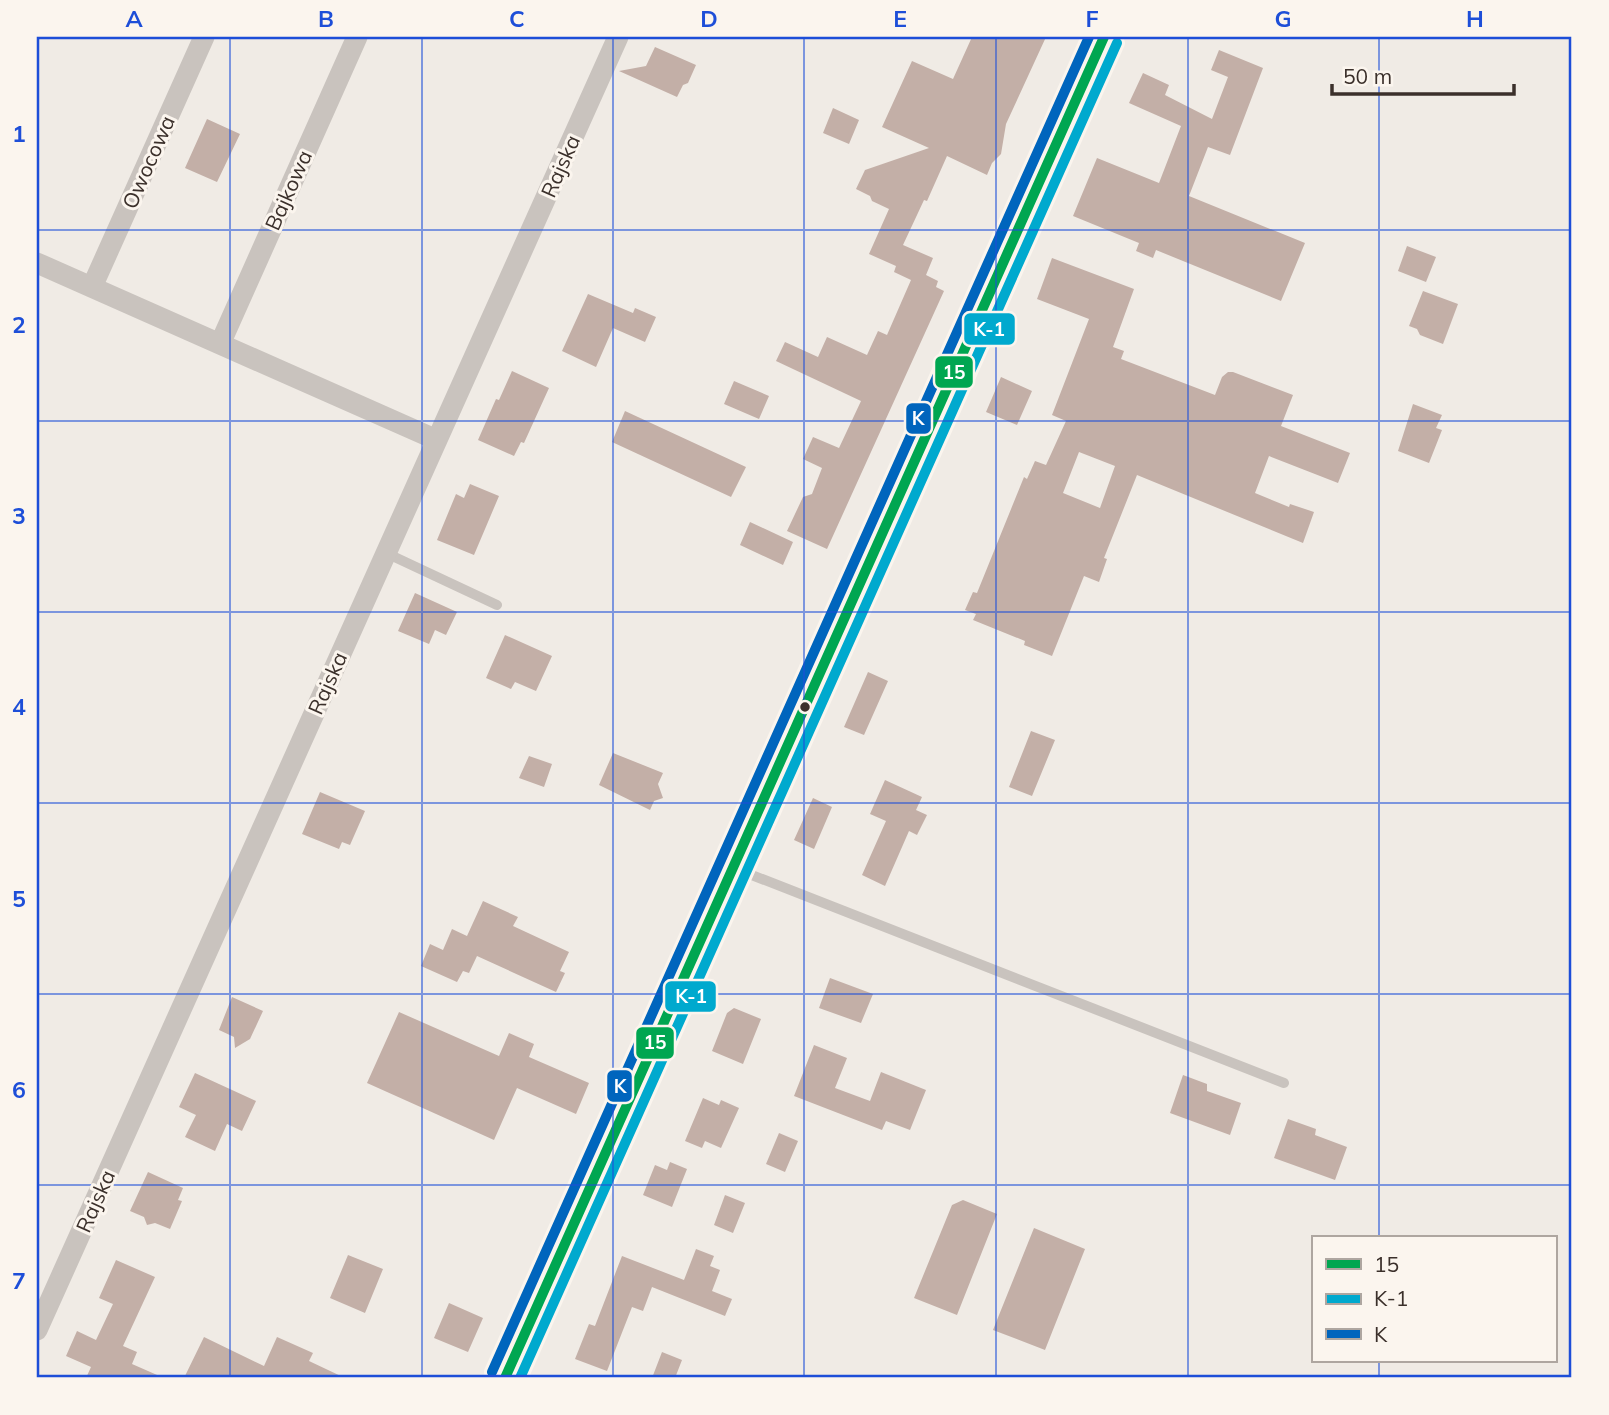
<svg xmlns="http://www.w3.org/2000/svg" width="1609" height="1415" font-family="Mulish,sans-serif">
  <style>
    .building { fill: #c3afa7; fill-rule: evenodd }
    .lines { fill: none; stroke-linecap: round; stroke-linejoin: round }
    .service { stroke: #c9c3be; stroke-width: 10 }
    .minor { stroke: #c9c3be; stroke-width: 21 }
    .primary { stroke: #b8b1ad; stroke-width: 35 }
    .bus-1-casing { stroke: #fbf5ee; stroke-width: 16 }
    .bus-2-casing { stroke: #fbf5ee; stroke-width: 16 }
    .bus-3-casing { stroke: #fbf5ee; stroke-width: 16 }
    .bus-1 { stroke: #00a651; stroke-width: 10 }
    .bus-2 { stroke: #00a9ce; stroke-width: 10 }
    .bus-3 { stroke: #0065bd; stroke-width: 10 }
    .grid { fill: none; stroke: #1d4ed8; stroke-width: 2; stroke-opacity: 0.55 }
    .bus-dot { fill: #3b302b; stroke: #fbf5ee; stroke-width: 2.5 }
    .labels { text-anchor: middle; dominant-baseline: central; stroke-width: 6; stroke-linejoin: round; paint-order: stroke }
    .street-label { font-size: 21px; fill: #3b302b; stroke: #fbf5ee }
    .line-badge { stroke: #fbf5ee; stroke-width: 2.5 }
    .badge-label { font-size: 19px; text-anchor: middle; font-weight: bold; fill: #fff }
    .neatline { fill: none; stroke: #1d4ed8; stroke-width: 2.5 }
    .grid-label { font-size: 23px; text-anchor: middle; font-weight: bold; fill: #1d4ed8 }
  </style>
  <rect width="100%" height="100%" fill="#f0ebe5"/>
  <!-- building -->
  <path class="building" d="M972,37H1046L1006,124L1001,154L992,163L987,175L947,156L927,201L924,200L903,245L933,258L926,275L938,281L936,287L944,291L827,549L787,531L803,497L812,494L822,468L803,459L813,437L839,448L861,401L776,361L785,342L818,357L827,337L867,355L878,331L887,335L911,280L894,272L896,266L869,254L889,209L872,201L870,196L856,189L865,170L929,148L882,127L912,61L953,79Z
    M655,47L696,65L688,83L683,85L677,97L619,71L646,66Z
    M1219,50L1263,68L1230,155L1208,147L1189,196L1305,243L1281,301L1156,250L1153,258L1136,251L1139,243L1073,216L1097,158L1159,183L1181,126L1129,103L1143,73L1169,85L1165,95L1212,119L1228,77L1211,70Z
    M833,108L859,120L849,144L823,133Z
    M207,119L240,134L217,182L185,168Z
    M1407,246L1436,257L1426,282L1398,271Z
    M1052,258L1134,289L1113,347L1124,351L1121,359L1215,395L1222,377L1228,372H1233L1293,395L1281,426L1350,453L1338,483L1269,456L1255,493L1289,507L1290,504L1314,512L1303,543L1137,475L1104,558L1107,559L1099,582L1084,576L1052,656L1024,645L1025,641L973,620L976,614L965,610L973,592L977,593L1024,477L1027,479L1035,461L1046,465L1066,421L1052,415L1089,319L1037,299ZM1079,452L1115,466L1100,508L1063,493Z
    M1423,291L1458,304L1443,344L1420,335L1417,329L1409,326Z
    M588,294L633,313L635,308L656,317L645,342L613,328L596,367L562,351Z
    M512,371L549,388L524,443L521,442L514,456L478,440L496,399L499,400Z
    M1001,377L1032,391L1017,425L986,412Z
    M734,381L769,396L759,419L724,404Z
    M1413,404L1442,415L1436,428L1442,430L1429,463L1398,451Z
    M625,411L746,467L731,497L612,442Z
    M470,484L499,496L474,555L437,540L456,494L464,498Z
    M750,522L793,542L783,565L740,545Z
    M415,593L457,612L446,635L435,630L429,644L398,631Z
    M505,635L552,656L536,691L515,682L511,689L486,678Z
    M868,672L888,681L864,735L844,727Z
    M1031,731L1055,740L1032,796L1009,787Z
    M613,753L663,773L658,784L663,798L654,801L650,810L599,785Z
    M529,756L552,764L544,787L519,778Z
    M885,780L922,797L916,810L927,815L917,835L909,831L885,886L862,875L886,821L870,814Z
    M320,792L365,811L350,845L342,842L339,849L302,834Z
    M813,798L832,807L814,849L794,840Z
    M483,901L518,917L513,926L569,952L560,971L565,973L556,992L477,956L469,973L463,971L457,982L421,966L430,944L443,950L452,929L467,936Z
    M830,978L873,994L861,1023L819,1008Z
    M232,997L263,1011L250,1039L235,1048L234,1037L219,1030Z
    M734,1008L761,1019L743,1064L712,1051L727,1013Z
    M399,1012L499,1056L509,1033L534,1044L529,1057L589,1083L576,1114L517,1088L494,1140L367,1083Z
    M814,1045L847,1058L835,1088L870,1101L881,1072L926,1090L910,1130L886,1121L882,1130L794,1096Z
    M195,1073L256,1101L242,1131L227,1124L215,1151L185,1137L196,1115L179,1107Z
    M1183,1075L1207,1084V1091L1241,1103L1230,1135L1170,1113Z
    M703,1098L719,1105L721,1100L739,1108L721,1148L705,1141L702,1148L685,1141Z
    M1288,1119L1316,1129L1315,1135L1347,1147L1335,1180L1274,1158Z
    M779,1133L798,1141L785,1172L766,1164Z
    M670,1162L687,1169L672,1207L643,1195L655,1165L667,1170Z
    M148,1172L183,1188L178,1200L182,1201L170,1229L155,1223L147,1225L144,1217L130,1211Z
    M725,1195L745,1203L733,1233L714,1225Z
    M963,1200L997,1214L957,1315L914,1298L952,1205Z
    M1034,1228L1085,1249L1045,1350L993,1330Z
    M696,1249L714,1256L710,1266L720,1270L712,1291L732,1299L725,1316L652,1287L643,1311L632,1307L607,1371L575,1359L589,1324L595,1326L622,1256L684,1280Z
    M348,1255L383,1269L365,1313L330,1298Z
    M116,1260L155,1277L123,1346L137,1352L132,1364L164,1378H86L91,1367L66,1356L77,1331L96,1340L113,1304L99,1298Z
    M449,1303L483,1318L468,1352L434,1338Z
    M204,1337L264,1366L277,1337L313,1353L309,1361L345,1378H184Z
    M662,1352L682,1360L675,1378H652Z"/>
  <g class="lines">
    <!-- service -->
    <path class="service" d="M386,553L497,605
      M739,870L1284,1083"/>
    <!-- minor -->
    <path class="minor" d="M37,263L437,440
      M92,287L204,37
      M220,344L357,37
      M37,1330L618,37"/>
    <!-- primary -->
    <path class="primary" d="M505,1378L1104,37"/>
    <defs>
      <path id="bus-1" d="M505,1378L1104,37"/>
      <path id="bus-2" d="M520,1378L1117,43"/>
      <path id="bus-3" d="M492,1372L1089,37"/>
    </defs>
    <!-- bus-1 casing -->
    <use href="#bus-1" class="bus-1-casing"/>
    <!-- bus-2 casing -->
    <use href="#bus-2" class="bus-2-casing"/>
    <!-- bus-3 casing -->
    <use href="#bus-3" class="bus-3-casing"/>
    <!-- bus-1 -->
    <use href="#bus-1" class="bus-1"/>
    <!-- bus-2 -->
    <use href="#bus-2" class="bus-2"/>
    <!-- bus-3 -->
    <use href="#bus-3" class="bus-3"/>
  </g>
  <!-- grid -->
  <path class="grid" d="M230,37V1378M422,37V1378M613,37V1378M804,37V1378M996,37V1378M1188,37V1378M1379,37V1238M37,230H1572M37,421H1572M37,612H1572M37,803H1572M37,994H1572M37,1185H1572M1379,1361V1378"/>
  <!-- markers -->
  <circle class="bus-dot" cx="805" cy="707" r="6"/>
  <g class="labels">
    <!-- street labels -->
    <g class="street-label">
      <text transform="translate(148 162) rotate(-66)">Owocowa</text>
      <text transform="translate(560 166) rotate(-66)">Rajska</text>
      <text transform="translate(288 190) rotate(-66)">Bajkowa</text>
      <text transform="translate(327 683) rotate(-66)">Rajska</text>
      <text transform="translate(95 1201) rotate(-66)">Rajska</text>
    </g>
  </g>
  <g class="line-badge">
    <rect x="963" y="312" width="53" height="34" rx="7" fill="#00a9ce"/>
    <rect x="934" y="355" width="40" height="34" rx="7" fill="#00a651"/>
    <rect x="905" y="402" width="27" height="33" rx="7" fill="#0065bd"/>
    <rect x="664" y="980" width="53" height="33" rx="7" fill="#00a9ce"/>
    <rect x="635" y="1026" width="40" height="34" rx="7" fill="#00a651"/>
    <rect x="606" y="1069" width="27" height="34" rx="7" fill="#0065bd"/>
  </g>
  <g class="badge-label">
    <text x="989" y="336">K-1</text>
    <text x="954" y="379">15</text>
    <text x="918" y="425">K</text>
    <text x="691" y="1003">K-1</text>
    <text x="655" y="1049">15</text>
    <text x="620" y="1093">K</text>
  </g>
  <!-- border -->
  <rect width="1609" height="1415" fill="none" stroke="#fbf5ee" stroke-width="77"/>
  <!-- legend -->
  <rect x="1312" y="1236" width="245" height="126" fill="#fbf5ee" stroke="#aea6a0" stroke-width="2"/>
  <rect x="1326" y="1259" width="35" height="10" fill="#00a651" stroke="#aea6a0" stroke-width="2"/>
  <text x="1374" y="1272" font-size="21" fill="#3b302b">15</text>
  <rect x="1326" y="1294" width="35" height="10" fill="#00a9ce" stroke="#aea6a0" stroke-width="2"/>
  <text x="1374" y="1306" font-size="21" fill="#3b302b">K-1</text>
  <rect x="1326" y="1329" width="35" height="10" fill="#0065bd" stroke="#aea6a0" stroke-width="2"/>
  <text x="1374" y="1342" font-size="21" fill="#3b302b">K</text>
  <!-- scale -->
  <path d="M1332 84v10h182v-10" fill="none" stroke="#3b302b" stroke-width="3.5"/>
  <text x="1343" y="84" font-size="21" fill="#3b302b" stroke="#fbf5ee" stroke-width="5" paint-order="stroke">50 m</text>
  <rect x="38" y="38" width="1532" height="1338" class="neatline"/>
  <g class="grid-label">
    <text x="134" y="27">A</text>
    <text x="326" y="27">B</text>
    <text x="517" y="27">C</text>
    <text x="709" y="27">D</text>
    <text x="900" y="27">E</text>
    <text x="1092" y="27">F</text>
    <text x="1283" y="27">G</text>
    <text x="1475" y="27">H</text>
    <text x="19" y="142">1</text>
    <text x="19" y="333">2</text>
    <text x="19" y="524">3</text>
    <text x="19" y="715">4</text>
    <text x="19" y="907">5</text>
    <text x="19" y="1098">6</text>
    <text x="19" y="1289">7</text>
  </g>
</svg>
